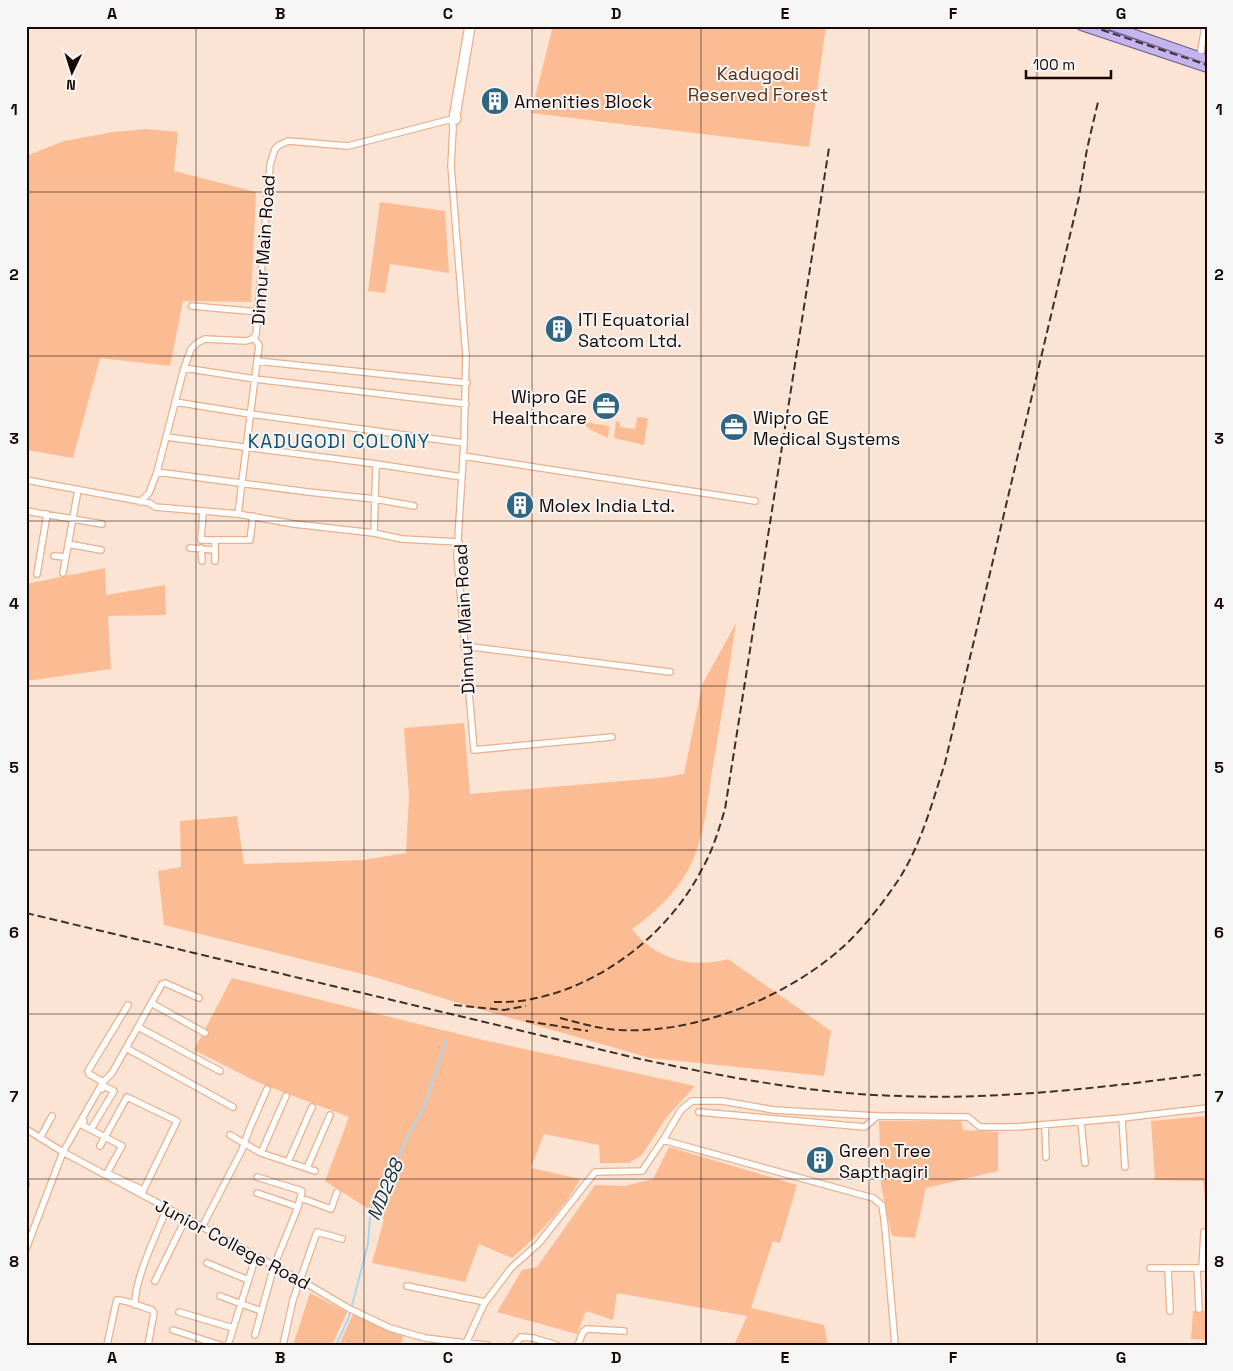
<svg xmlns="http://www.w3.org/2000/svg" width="1233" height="1371" font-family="'Space Grotesk',sans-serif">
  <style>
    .green { fill: #fcbc93 }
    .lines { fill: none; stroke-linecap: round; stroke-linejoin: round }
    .stream { stroke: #aad7f1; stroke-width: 2 }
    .minor-casing { stroke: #eab08b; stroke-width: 8 }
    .major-casing { stroke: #6d5892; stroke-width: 10 }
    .minor { stroke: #fff; stroke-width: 5.5 }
    .major { stroke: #c3b5ec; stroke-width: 8 }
    .rail { stroke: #412e26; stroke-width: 2; stroke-dasharray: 8 4; stroke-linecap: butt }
    .grid { fill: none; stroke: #180600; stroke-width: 1; stroke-opacity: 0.55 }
    .labels { text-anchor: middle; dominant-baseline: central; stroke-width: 4; stroke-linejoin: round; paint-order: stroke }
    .park-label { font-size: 18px; fill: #572f12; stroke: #f6f6f6 }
    .poi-label { font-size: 18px; fill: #180600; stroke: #f6f6f6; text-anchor: start }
    .street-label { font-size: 18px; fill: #180600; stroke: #f6f6f6 }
    .neighbourhood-label { font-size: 19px; letter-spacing: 1px; fill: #0e516f; stroke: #f6f6f6 }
    .water-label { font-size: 19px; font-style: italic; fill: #1c323e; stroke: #f6f6f6 }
    .neatline { fill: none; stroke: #180600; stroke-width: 2 }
    .grid-label { font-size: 16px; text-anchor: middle; font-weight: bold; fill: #180600 }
  </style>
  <rect width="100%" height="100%" fill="#fce4d5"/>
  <!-- green -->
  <path class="green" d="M553,26H826L809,147L531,113Z
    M147,129L178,132L174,171L256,192L251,302L183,301L170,366L100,358L73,458L26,450V156L64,141L113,132Z
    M380,202L445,211L449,273L390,264L385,293L368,291Z
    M637,417L648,418L644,445L614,438L616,421L620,422V427L635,429Z
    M579,421L609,426L608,438L591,430Z
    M105,568L106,595L165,585L166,615L108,616L111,669L26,681V584Z
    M736,623C729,671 721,718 713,766C707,802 705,840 687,872C673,896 654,913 632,929C655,959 691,969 728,959L831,1031L824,1076L650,1058L455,1002L378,978L164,925L158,871L181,867L180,821L237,816L244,864L363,860L406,853L409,796L404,728L464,723L470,794L658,778L684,774L702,685Z
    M232,978L483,1040L695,1086L666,1118L642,1155L629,1163H600L599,1145L544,1134L531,1168L580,1179C568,1204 534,1239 512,1258L479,1244L465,1282L372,1263L384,1219L325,1181L349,1117L259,1083L194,1050Z
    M1207,1116V1218L1203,1181L1155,1180L1151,1121Z
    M879,1121H961L963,1130L998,1132V1171L926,1188L915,1238L892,1236L881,1186Z
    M669,1147L797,1185L780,1243L773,1241L751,1308L824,1325L828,1345H734L747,1316L617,1293L613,1320L586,1311L577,1334L497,1312L522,1270L537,1267L595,1185L625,1186L653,1179Z
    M310,1293L347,1312L332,1345H293Z
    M1193,1311H1207V1340L1191,1339Z
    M353,1314L389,1331L403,1336L401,1345H339Z"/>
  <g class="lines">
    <!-- stream -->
    <path class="stream" d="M336,1345L349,1317L368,1244L370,1216L410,1132L425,1105L446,1040"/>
    <defs>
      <path id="minor" d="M468,26L452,119L453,128L451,166L466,356L464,443L457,555L474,750L612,737
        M1200,56L1205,26
        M456,121L472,26
        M192,306L259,312
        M257,361L467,383
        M184,368L255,379L466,404
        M175,402L250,414L464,443
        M166,437L376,464L462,477
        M463,456L755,501
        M157,472L308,492L375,499L414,506
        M26,480L150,503L155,507L238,514L294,524L374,533L402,539L459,542
        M140,502L149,493L157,472L184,368L191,349L197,343L205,339L246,341L252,339L256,335L270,165L275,149L278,146L288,141L348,146L452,119H458
        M26,511L102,524
        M203,511L201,540H250L253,516
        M238,514L259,345L254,338
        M374,533L376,464
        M215,541V561
        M68,544L101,550
        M190,548L215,550
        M201,548L202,561
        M54,556L66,557
        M63,573L78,490
        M37,574L47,514
        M464,646L670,672
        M151,1003L205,1033
        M138,1027L220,1071
        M126,1048L233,1107
        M103,1082L89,1074L88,1071L128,1005
        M699,1112L865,1127L877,1116
        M1122,1118L1125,1167
        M84,1121L82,1125L122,1146L107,1173L143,1190
        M1081,1122L1085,1163
        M1045,1125L1046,1157
        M26,1129L63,1152L299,1279L348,1308L390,1328L425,1338L466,1343L484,1304L511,1268L539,1243L595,1172L642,1171L663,1140L681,1110L692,1101H722L774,1110L877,1116L968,1117L980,1127H1017L1122,1118L1207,1108
        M91,1129L114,1091L104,1086L102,1089
        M230,1135L261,1153L315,1171
        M40,1138L52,1116
        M663,1140L873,1198L882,1205L885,1227L895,1345
        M100,1146L127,1097L177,1121L142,1193
        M261,1153L286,1096
        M288,1162L312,1107
        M307,1168L330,1115
        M26,1185V1184
        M257,1193L298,1207
        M301,1198L331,1209L337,1192
        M202,1227L242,1150L249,1130L267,1089
        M26,1249L63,1152L103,1082L112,1073L162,984L165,983L199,998
        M207,1263L248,1280
        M1150,1268H1207
        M1197,1268L1199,1309
        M1202,1268L1204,1232H1207
        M1168,1269L1170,1311
        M155,1281L186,1218
        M407,1286L485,1302
        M220,1296L261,1311
        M135,1305C134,1280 157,1233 167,1208
        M179,1312L233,1328
        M173,1330L220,1345
        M255,1335L274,1266L298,1207L302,1191L257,1177
        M466,1343L487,1345
        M107,1345L116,1303L117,1300C125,1299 144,1308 152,1310L154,1313L148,1345
        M228,1345L256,1256
        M283,1345L293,1300L317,1232L342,1239
        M514,1345L521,1337L533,1338L556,1345
        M578,1345L583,1332L587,1329L624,1331"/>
      <path id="major" d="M1081,26L1207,68
        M1112,26L1207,59"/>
    </defs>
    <!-- minor casing -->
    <use href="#minor" class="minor-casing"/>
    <!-- major casing -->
    <use href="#major" class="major-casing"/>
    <!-- minor -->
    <use href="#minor" class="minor"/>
    <!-- major -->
    <use href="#major" class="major"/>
    <!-- rail -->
    <path class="rail" d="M1090,26L1207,65
      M26,913L640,1059C726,1077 813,1094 901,1096C1004,1100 1105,1087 1207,1074
      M494,1002C507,1002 520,1002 532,999C603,985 669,933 702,869C713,850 719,829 725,809L829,148
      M454,1005L504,1010L526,1006
      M560,1018C580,1023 599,1029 620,1030C693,1034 780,1000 836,953C859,934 880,907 897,882C921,846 932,803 945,763L1079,197L1087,149L1098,102
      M526,1021L588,1031"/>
  </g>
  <!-- grid -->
  <path class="grid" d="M196,26V1345M364,26V1345M532,26V1345M701,26V1345M869,26V1345M1037,26V1345M26,192H1207M26,356H1207M26,521H1207M26,686H1207M26,850H1207M26,1014H1207M26,1179H1207"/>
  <!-- icons -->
  <defs>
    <symbol id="building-disc" viewBox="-11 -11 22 22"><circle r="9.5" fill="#316682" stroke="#f6f6f6"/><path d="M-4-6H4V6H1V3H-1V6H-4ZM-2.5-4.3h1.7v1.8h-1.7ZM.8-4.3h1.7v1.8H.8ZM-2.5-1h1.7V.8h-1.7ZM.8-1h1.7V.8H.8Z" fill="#fff"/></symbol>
    <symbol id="office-disc" viewBox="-11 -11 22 22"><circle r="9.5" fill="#316682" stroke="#f6f6f6"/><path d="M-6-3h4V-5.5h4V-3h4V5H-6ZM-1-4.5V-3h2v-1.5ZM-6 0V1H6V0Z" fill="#fff"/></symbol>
  </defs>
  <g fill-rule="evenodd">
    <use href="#building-disc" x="479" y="85" width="32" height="32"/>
    <use href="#building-disc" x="543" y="313" width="32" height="32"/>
    <use href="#office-disc" x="590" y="390" width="32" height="32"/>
    <use href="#office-disc" x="718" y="411" width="32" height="32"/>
    <use href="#building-disc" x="504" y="489" width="32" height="32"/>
    <use href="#building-disc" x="804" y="1144" width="32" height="32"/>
  </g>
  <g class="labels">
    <!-- park labels -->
    <g class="park-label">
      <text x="758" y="73">Kadugodi<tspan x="758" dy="21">Reserved Forest</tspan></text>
    </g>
    <!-- poi labels -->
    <g class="poi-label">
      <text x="514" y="101">Amenities Block</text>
      <text x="578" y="319">ITI Equatorial<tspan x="578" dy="21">Satcom Ltd.</tspan></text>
      <text x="587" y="396" text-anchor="end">Wipro GE<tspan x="587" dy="21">Healthcare</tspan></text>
      <text x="753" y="417">Wipro GE<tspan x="753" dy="21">Medical Systems</tspan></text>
      <text x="539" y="505">Molex India Ltd.</text>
      <text x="839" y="1150">Green Tree<tspan x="839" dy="21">Sapthagiri</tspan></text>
    </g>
    <!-- street labels -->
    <g class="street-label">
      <text transform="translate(263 250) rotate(-86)">Dinnur Main Road</text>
      <text transform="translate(464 619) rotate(-93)">Dinnur Main Road</text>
      <text transform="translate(233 1244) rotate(28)">Junior College Road</text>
    </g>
    <!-- neighbourhood labels -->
    <g class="neighbourhood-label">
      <text x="339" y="441">KADUGODI COLONY</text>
    </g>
    <!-- water labels -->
    <g class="water-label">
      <text transform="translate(385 1190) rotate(-67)">MD288</text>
    </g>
  </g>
  <!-- border -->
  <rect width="1233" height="1371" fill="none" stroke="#f6f6f6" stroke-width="55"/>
  <!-- north arrow -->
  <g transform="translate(72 72) rotate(184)" stroke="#f6f6f6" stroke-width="4" paint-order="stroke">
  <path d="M0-4L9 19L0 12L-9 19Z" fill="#180600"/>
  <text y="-8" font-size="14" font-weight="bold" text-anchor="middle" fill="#180600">N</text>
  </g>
  <!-- scale -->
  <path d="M1026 70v8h85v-8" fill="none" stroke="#180600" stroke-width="2.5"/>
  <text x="1033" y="70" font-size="15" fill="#180600" stroke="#f6f6f6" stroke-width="4" paint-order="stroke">100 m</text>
  <rect x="28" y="28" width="1178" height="1316" class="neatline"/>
  <g class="grid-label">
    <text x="112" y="19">A</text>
    <text x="280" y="19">B</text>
    <text x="448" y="19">C</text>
    <text x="616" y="19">D</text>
    <text x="785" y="19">E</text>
    <text x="953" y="19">F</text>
    <text x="1121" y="19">G</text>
    <text x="14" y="115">1</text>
    <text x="1219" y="115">1</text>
    <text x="14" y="280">2</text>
    <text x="1219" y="280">2</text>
    <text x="14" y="444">3</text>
    <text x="1219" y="444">3</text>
    <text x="14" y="609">4</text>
    <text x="1219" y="609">4</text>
    <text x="14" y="773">5</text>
    <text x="1219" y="773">5</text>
    <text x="14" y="938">6</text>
    <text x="1219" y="938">6</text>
    <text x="14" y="1102">7</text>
    <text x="1219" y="1102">7</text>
    <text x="14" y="1267">8</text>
    <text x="1219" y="1267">8</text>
    <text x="112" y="1363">A</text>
    <text x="280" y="1363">B</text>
    <text x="448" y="1363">C</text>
    <text x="616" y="1363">D</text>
    <text x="785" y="1363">E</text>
    <text x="953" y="1363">F</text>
    <text x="1121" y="1363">G</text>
  </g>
</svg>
